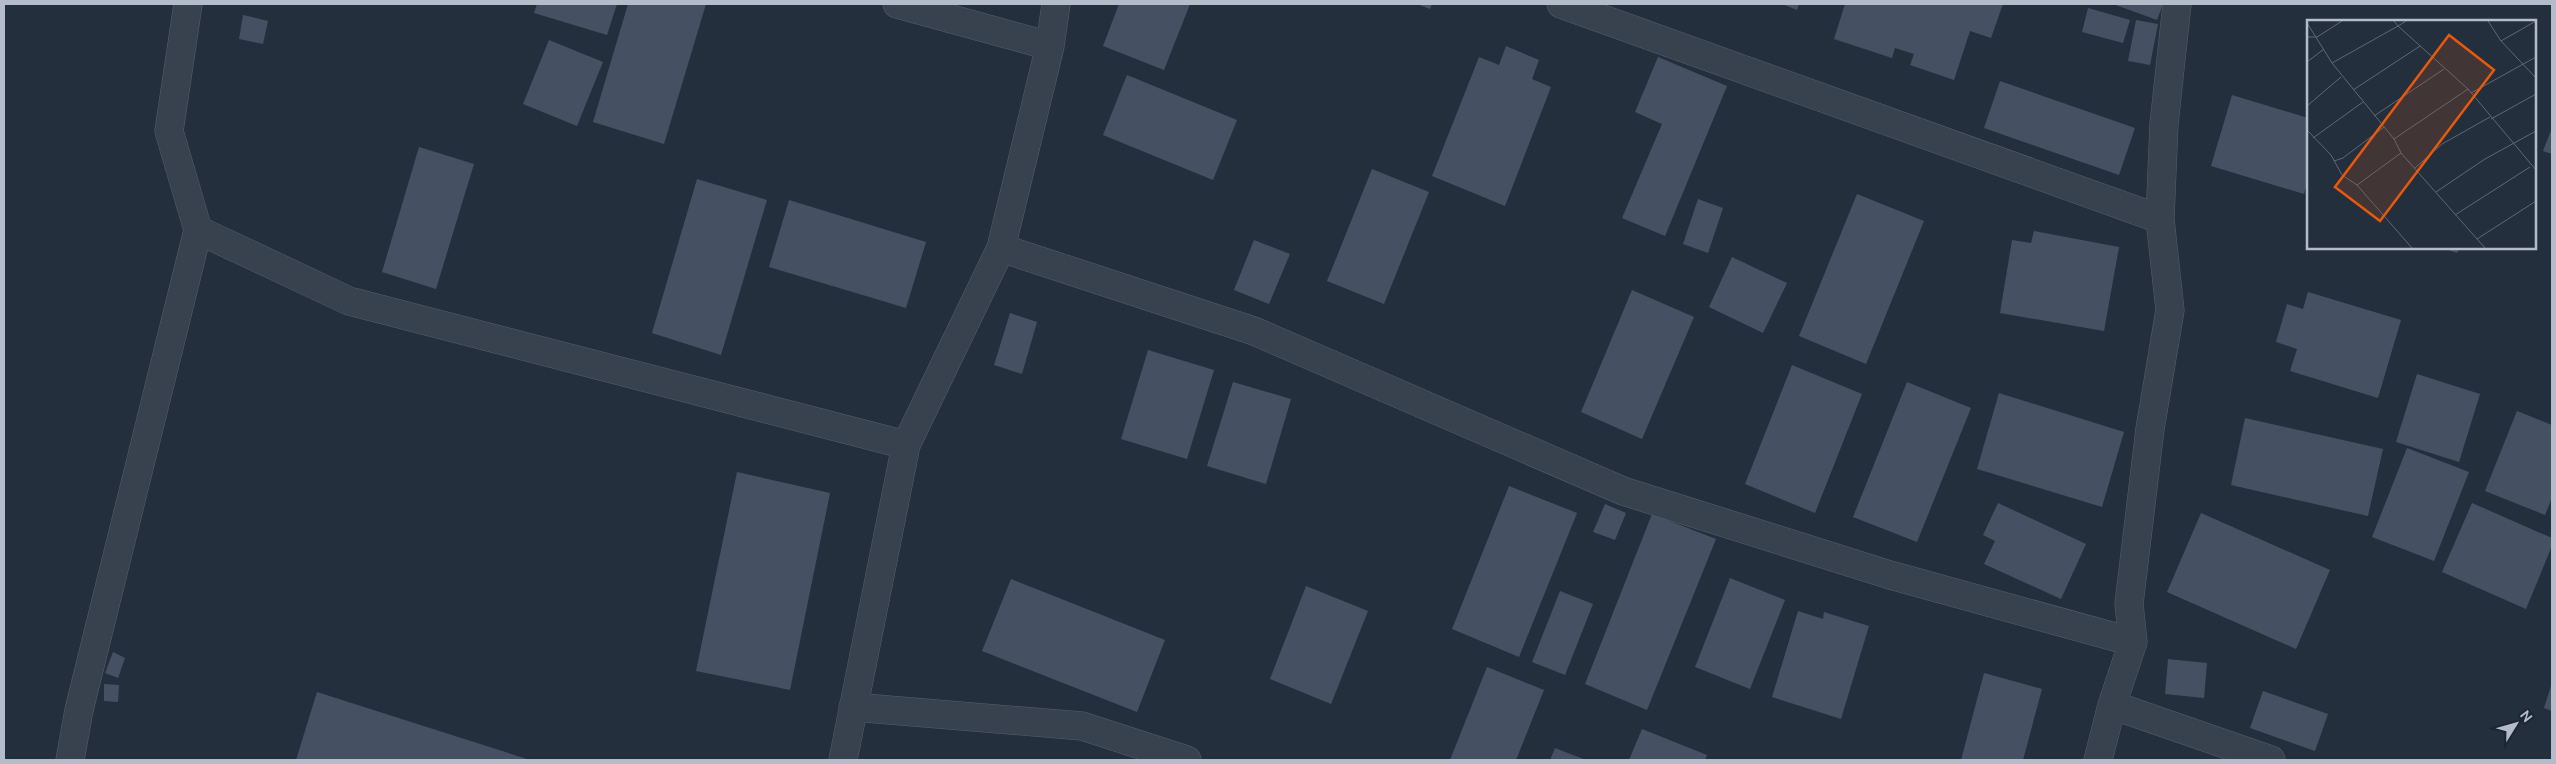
<svg xmlns="http://www.w3.org/2000/svg" width="2556" height="764" font-family="Ubuntu,sans-serif">
  <style>
    .building { fill: #455162 }
    .lines { fill: none; stroke-linecap: round; stroke-linejoin: round }
    .street-casing { stroke: #565f6c; stroke-width: 29 }
    .street { stroke: #38414e; stroke-width: 28 }
    .inset-road { fill: none; stroke: #5e6776; stroke-width: 1 }
    .view { fill: #e8590c; fill-opacity: 0.15; stroke: #e8590c; stroke-width: 2.5 }
    .inset-edge { fill: none; stroke: #b4bcc9; stroke-width: 2.5 }
  </style>
  <rect width="100%" height="100%" fill="#242f3e"/>
  <!-- building -->
  <path class="building" d="M537,4H617L607,35L534,13Z
    M628,4H706L664,144L593,122Z
    M1119,4H1190L1164,70L1103,46Z
    M1417,4H1432L1430,9Z
    M1782,4H1799L1797,10Z
    M1845,4H2003L1991,38L1970,31L1954,80L1910,65L1914,54L1895,48L1892,58L1834,39Z
    M2113,4H2163L2157,20Z
    M2088,8L2130,20L2123,43L2082,32Z
    M243,15L268,21L263,44L239,39Z
    M2136,20L2158,24L2150,65L2128,61Z
    M549,40L603,62L577,126L523,104Z
    M1506,46L1539,60L1532,79L1551,87L1505,206L1432,176L1479,57L1499,65Z
    M1658,57L1727,86L1665,236L1622,218L1662,124L1635,112Z
    M1127,75L1237,120L1213,180L1103,135Z
    M2000,81L2135,128L2119,175L1984,128Z
    M2232,95L2308,118V181L2304,194L2211,166Z
    M2552,128V154L2543,151Z
    M419,147L474,164L436,289L382,272Z
    M1372,169L1429,192L1384,304L1327,281Z
    M697,179L767,200L721,355L652,333Z
    M1857,194L1924,221L1866,364L1799,336Z
    M1698,199L1723,208L1708,253L1683,244Z
    M789,200L926,242L906,308L769,267Z
    M2034,231L2119,247L2104,331L2000,313L2012,240L2031,243Z
    M1254,240L1290,254L1269,304L1234,290Z
    M2442,248H2460L2457,253Z
    M1732,257L1787,283L1763,333L1709,307Z
    M1632,290L1694,317L1642,439L1581,412Z
    M2308,292L2401,320L2378,398L2290,371L2297,349L2276,342L2287,304L2303,309Z
    M1010,313L1037,322L1022,374L994,365Z
    M1148,350L1214,370L1187,459L1121,439Z
    M1792,365L1862,394L1815,513L1745,484Z
    M2417,374L2480,394L2459,462L2396,442Z
    M1233,382L1291,399L1266,484L1207,466Z
    M1907,382L1971,408L1917,542L1853,517Z
    M1999,393L2124,432L2102,507L1977,469Z
    M2517,411L2552,425V498L2545,515L2485,491Z
    M2245,418L2383,449L2368,516L2231,485Z
    M2407,448L2469,472L2434,561L2372,537Z
    M737,472L830,493L790,690L696,671Z
    M1509,486L1577,513L1519,657L1452,629Z
    M1998,503L2086,544L2061,599L1984,564L1995,541L1983,535Z
    M2472,503L2552,538V546L2526,609L2442,572Z
    M1605,504L1626,513L1615,540L1593,532Z
    M2201,513L2330,570L2296,649L2167,592Z
    M1652,514L1716,539L1647,710L1585,684Z
    M1730,578L1785,600L1750,689L1695,667Z
    M1011,579L1165,640L1137,712L982,651Z
    M1306,586L1368,611L1331,704L1270,679Z
    M1560,591L1593,604L1565,675L1532,662Z
    M1798,611L1823,619L1824,612L1869,626L1841,719L1772,697Z
    M113,652L125,658L118,678L105,673Z
    M2168,659L2207,663L2204,698L2165,694Z
    M1487,667L1544,690L1516,760H1450Z
    M1984,673L2042,689L2023,760H1961Z
    M2552,683V711L2544,708Z
    M104,684L119,685L118,702L104,701Z
    M2263,691L2328,714L2315,751L2250,728Z
    M317,692L530,760H296Z
    M1642,729L1707,755L1705,760H1629Z
    M1555,748L1586,760H1550Z"/>
  <g class="lines">
    <defs>
      <path id="street" d="M188,4L169,131L198,230L349,301L906,445
        M897,4L1050,46
        M1561,4L2160,219
        M1001,248L1254,331L1623,491L1890,575L2133,642
        M2112,705L2271,760
        M853,707L1082,726L1187,760
        M70,760L79,710L198,230
        M843,760L906,445L1001,248L1050,46L1056,4
        M2098,760L2112,705L2133,642L2129,604L2150,429L2170,310L2160,219L2164,124L2177,4"/>
    </defs>
    <!-- street casing -->
    <use href="#street" class="street-casing"/>
    <!-- street -->
    <use href="#street" class="street"/>
  </g>
  <!-- overview -->
  <g transform="translate(2307 20)">
    <rect width="229" height="229" fill="#242f3e"/>
    <path class="inset-road" d="M87,1L91,6L99,1M181,1L194,21L229,58M0,3L25,43M0,17H10L35,1M194,21L229,1M0,42L17,29M46,70L113,26M164,73L229,37M0,86L34,57M67,96L137,49M184,99L229,74M0,110L24,135L35,155L50,165L94,133M6,118L56,82M87,119L161,69M27,141L36,138L77,107M108,148L135,124L183,97M50,165L105,228M129,172L178,139L229,111M148,195L223,147M170,219L229,181M178,228L94,133L87,119L25,43L91,6L161,69L229,150"/>
    <path class="view" d="M142,15L187,50L73,201L28,167Z"/>
    <rect width="229" height="229" class="inset-edge"/>
  </g>
  <!-- border -->
  <rect width="2556" height="764" fill="none" stroke="#b4bcc9" stroke-width="10"/>
  <!-- north arrow -->
  <g transform="translate(2516 724) rotate(53)" stroke="#1d2633" stroke-width="4" paint-order="stroke">
  <path d="M0-4L9 19L0 12L-9 19Z" fill="#b4bcc9"/>
  <text y="-8" font-size="14" font-weight="bold" text-anchor="middle" fill="#b4bcc9">N</text>
  </g>
</svg>
